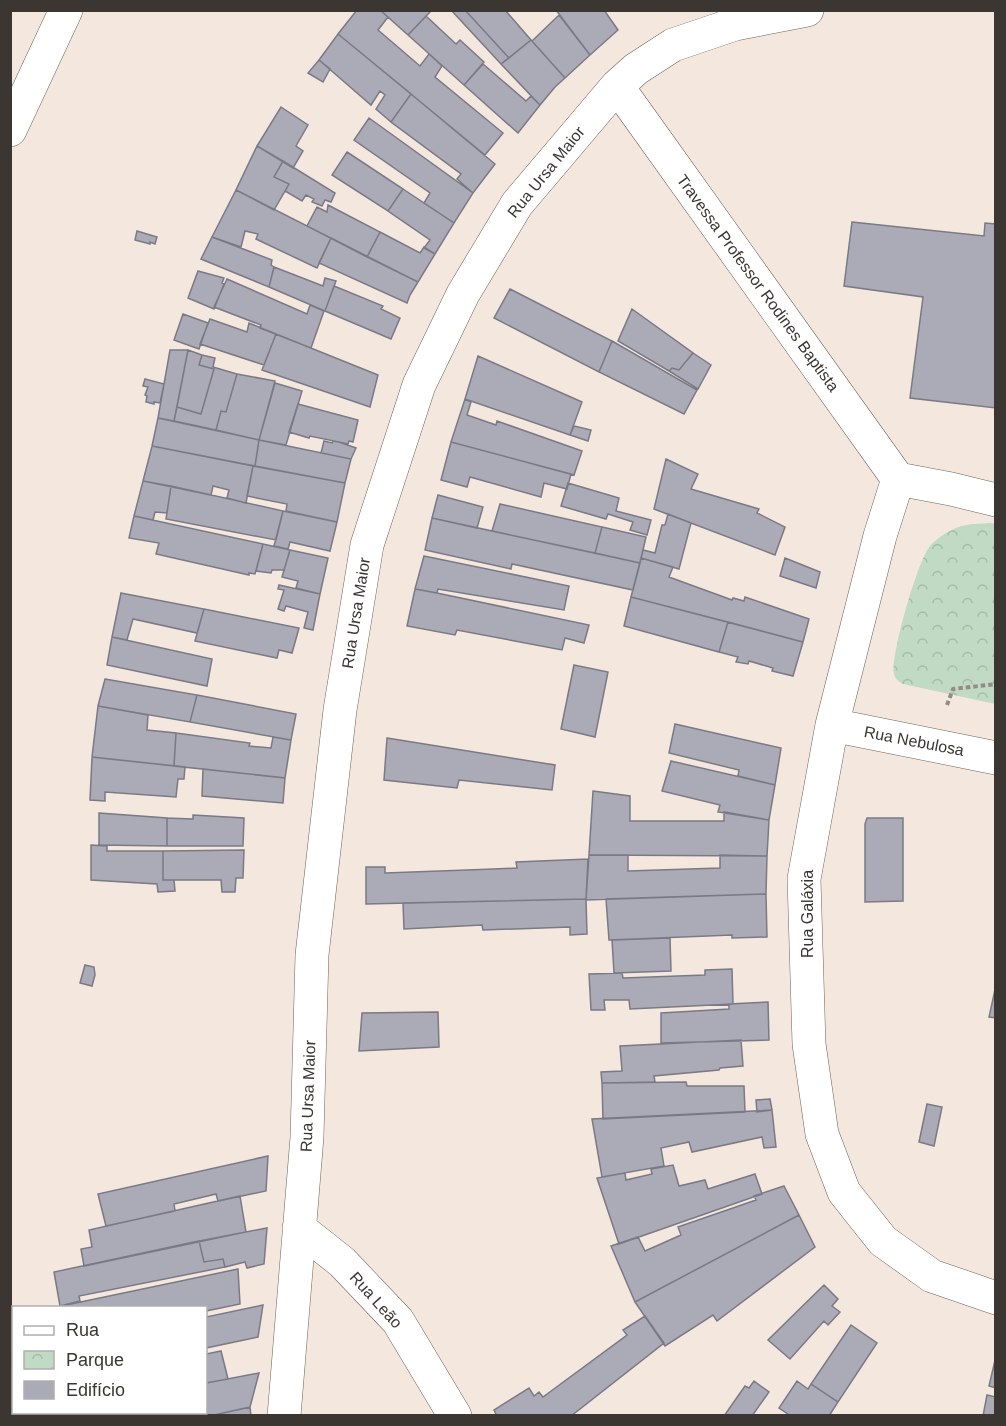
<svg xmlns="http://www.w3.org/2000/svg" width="1006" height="1426" font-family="Helvetica,sans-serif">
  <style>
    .park { fill: url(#park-crowns) }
    .building { fill: #abaab7; stroke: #7a7985; stroke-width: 1.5 }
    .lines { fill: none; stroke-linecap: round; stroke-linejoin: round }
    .minor-casing { stroke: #6d635a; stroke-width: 34 }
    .path { stroke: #958c85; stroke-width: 4; stroke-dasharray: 4.5 3; stroke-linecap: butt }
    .minor { stroke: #fff; stroke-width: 33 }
    .labels { text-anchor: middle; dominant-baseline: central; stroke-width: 6; stroke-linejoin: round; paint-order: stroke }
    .street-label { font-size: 16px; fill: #3b3632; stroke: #fff }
  </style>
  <defs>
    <pattern id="park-crowns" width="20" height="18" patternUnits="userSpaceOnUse" patternTransform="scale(1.5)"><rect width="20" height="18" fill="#c0dac3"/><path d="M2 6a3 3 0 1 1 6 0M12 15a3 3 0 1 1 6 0" fill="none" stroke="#a6bca8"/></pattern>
  </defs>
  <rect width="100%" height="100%" fill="#f4e8de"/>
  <!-- park -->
  <path class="park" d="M990,523L996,524L995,704L903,684C898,681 895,679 894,674C890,657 918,559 930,546C939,536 954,527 966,525C974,523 982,524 990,523Z"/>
  <!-- building -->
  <path class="building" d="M357,10H380L388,17L378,30L420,66L429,54L442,66L435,77L503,133L485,155L338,34Z
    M380,10H431V11L408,35Z
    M451,10H465L509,58L501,64Z
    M465,10H505L531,40L509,58Z
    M556,10H604L618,30L590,55Z
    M559,15L590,55L565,78L532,41Z
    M426,16L456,44L460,40L484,62L464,85L408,35Z
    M338,34L411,94L391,122L376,109L385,95L380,91L371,105L319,60Z
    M531,40L565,78L555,87L540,105L501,64Z
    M319,60L330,69L323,82L308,73Z
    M483,64L526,101L531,96L540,105L518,133L464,85Z
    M411,94L495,164L473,193L457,179L461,174L391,122Z
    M281,107L308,125L296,146L303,151L293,168L257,146Z
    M369,118L473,193L454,223L424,203L430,193L354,140Z
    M257,146L283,161L274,177L289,184L274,210L236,190Z
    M347,152L403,189L388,211L332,175Z
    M283,161L335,193L331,202L325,200L322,206L312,202L314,199L306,195L302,201L285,191L289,184L274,177Z
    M403,189L454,223L435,254L424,248L430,240L388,211Z
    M236,190L331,238L317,268L256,239L258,234L245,231L241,247L212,237Z
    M328,205L380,232L367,257L307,226L317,207L327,212Z
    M852,222L984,236L985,223L996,224V408L910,398L923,297L844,286Z
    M137,231L157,237L155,244L150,242V244L135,240Z
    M380,232L420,253L424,247L435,254L418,282L367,257Z
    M212,237L272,260L271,265L274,267L269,287L201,259Z
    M331,238L418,282L410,295L407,303L319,263Z
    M274,267L323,286L325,278L336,281L325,311L269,287Z
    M198,271L224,278L222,283L224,284L214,309L188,298Z
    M227,279L307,314L310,305L324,311L311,348L260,328L261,325L214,307Z
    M334,286L383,306L381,309L400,318L391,339L325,311Z
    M510,289L612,341L599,372L494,318Z
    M632,309L693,353L679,370L672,368L669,371L618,341Z
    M183,314L208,323L199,349L174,340Z
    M210,319L247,332L249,323L276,334L264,365L200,344Z
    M276,334L378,375L370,407L262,370Z
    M612,341L697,390L684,414L599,372Z
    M170,350H188L174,421L158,418Z
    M188,350L202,355L199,365L214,369L201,414L177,407Z
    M693,353L711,365L698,389L669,371L672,368L679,370Z
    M202,355L215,358L213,367L237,374L226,412L221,411L216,430L174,421L177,407L201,414L214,369L199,365Z
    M478,356L582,402L570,435L465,399Z
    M237,374L275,381L259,440L216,430L221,411L226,412Z
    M145,379L164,384L160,403L154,402V404L146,402L147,396L145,395L148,387L143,386Z
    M275,383L302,391L286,445L259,440Z
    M465,399L471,402L467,415L496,425L497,421L582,451L574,475L451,442Z
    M298,404L358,420L353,442L349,441L348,444L310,436L309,438L289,432Z
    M158,418L259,440L255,466L152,446Z
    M574,426L591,430L588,441L570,435Z
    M259,440L351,459L345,483L255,466Z
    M324,441L332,443L333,441L339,442L356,448L351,459L321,453Z
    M451,442L571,474L567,489L544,483L541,497L470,477L467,487L441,480Z
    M152,446L253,466L246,503L227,498L229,490L213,486L211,495L143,481Z
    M666,459L698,474L691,489L759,509L757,513L785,527L775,555L654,509Z
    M253,466L345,483L337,522L286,511L287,504L247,496Z
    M143,481L171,486L167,513L155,512L153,520L134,516Z
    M568,483L619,498L616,511L651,520L647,535L630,530L633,522L608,514L606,519L561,506Z
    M171,486L283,511L276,540L166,519Z
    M438,495L483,507L477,528L432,518Z
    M500,504L602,527L595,553L492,531Z
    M283,511L337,522L330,551L290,542L288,549L274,546Z
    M668,514L691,523L679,569L641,558L643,550L655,553L662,525H665Z
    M134,516L263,544L255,574L249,573V575L156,554L159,543L129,538Z
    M432,518L640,563L633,590L512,564L511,569L425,550Z
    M602,527L646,537L640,563L595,553Z
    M263,544L290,550L284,570H272L271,573L256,571Z
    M290,550L328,558L320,594L296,588L298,581L282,577Z
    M424,556L569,586L564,610L438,589L437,593L415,589Z
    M641,558L673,567L669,577L732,600L733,598L744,601L745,597L809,619L803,642L631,597Z
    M785,558L820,572L816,588L780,576Z
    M279,585L320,594L313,630L304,628L308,612L286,606L284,611L278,609L284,590L278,589Z
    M415,589L437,593L589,625L584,643L565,638L562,650L457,630L455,635L407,626Z
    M121,593L204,609L197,633L133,619L127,640L112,637Z
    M631,597L728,622L719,652L624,626Z
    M204,609L299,628L292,653L279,650L277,658L195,641Z
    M728,622L803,642L793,676L772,671L773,668L749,661L748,664L736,662L738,657L719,652Z
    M112,637L212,659L207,686L107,665Z
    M574,665L608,672L595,737L561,729Z
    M105,679L197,695L190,722L98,706Z
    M197,695L296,714L291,740L190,722Z
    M98,706L148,715L147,730L176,733L174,766L92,757Z
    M675,724L781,748L775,785L738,776L739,770L669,753Z
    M176,733L250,743L249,746L271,748L273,737L291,740L285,778L174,766Z
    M387,738L555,765L552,790L459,780L457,788L384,780Z
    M92,757L185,767L184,779H178L176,797L105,792V801L90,800Z
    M671,761L775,785L769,820L718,812L720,805L662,791Z
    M203,769L285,778L283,803L202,796Z
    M593,791L630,796V821H724V812L769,820L767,856L589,855Z
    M99,813L167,818V846L99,845Z
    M193,815L244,818L243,846H167V818L193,819Z
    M867,818H903V901L865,902V824Z
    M91,845L107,846V851H163V880H174L175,891L158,892L157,884L91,880Z
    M244,850L243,878H236L235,892H222L221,880H163V851Z
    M589,855H628V871L720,868V855L767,856L766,894L586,900Z
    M588,859L586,899L366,904V867H385V873L494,869L517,868L516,862Z
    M766,894L767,937L732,938V935L609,940L606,899Z
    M586,899L587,934L570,935V927L483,930L482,925L404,929L403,903Z
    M670,938L671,971L614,973L612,940Z
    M85,965L94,967L95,975L92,986L80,983Z
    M732,969L733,1004L630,1009L629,1000H604L605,1010H591L589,974L622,973L623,978L705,975V970Z
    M996,985V1018L989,1017Z
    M768,1002L769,1040L661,1043V1013L729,1009V1004Z
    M438,1012L439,1047L359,1051L362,1013Z
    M741,1040L743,1066L720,1068L719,1070L654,1076L655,1082L602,1083L601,1072L622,1071L620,1046Z
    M686,1082L687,1086H744L745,1112L603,1119L602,1083Z
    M770,1099L772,1110L757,1112L756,1100Z
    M927,1104L942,1107L934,1146L919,1142Z
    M772,1110L776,1147L764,1148L762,1137L692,1152L689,1142L661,1148L664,1166L602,1177L592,1119Z
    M268,1156L266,1191L218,1201L216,1194L174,1204L175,1211L106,1226L98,1194Z
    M673,1165L679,1186L705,1180L708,1189L755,1174L762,1194L619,1244L597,1178L625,1173L626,1180L652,1174L651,1169Z
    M784,1186L799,1215L635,1302L611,1246L638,1237L645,1251L681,1235L678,1227L756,1200L754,1196Z
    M240,1196L246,1232L84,1266L81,1249L92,1247L89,1230Z
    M799,1215L815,1247L717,1321L713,1315L665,1346L635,1302Z
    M267,1228L264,1264L247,1268L245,1262L225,1267L223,1259L204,1262L199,1241Z
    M199,1241L204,1262L223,1259L225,1267L79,1296L80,1301L60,1306L54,1272Z
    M238,1269L240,1304L206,1311V1308H52Z
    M824,1285L838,1299L832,1306L840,1312L828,1325L824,1321L790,1359L768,1340Z
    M263,1305L258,1337L206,1348V1317Z
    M645,1316L664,1343L571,1416H497L494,1410L529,1388L534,1396L539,1392L543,1397L627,1335L623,1330Z
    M851,1325L877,1343L838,1402L811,1384Z
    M221,1351L228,1379L206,1383V1354Z
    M996,1356V1388L989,1386Z
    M259,1373L250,1407L210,1416H109L123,1412H206V1383Z
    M754,1381L769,1392L752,1416H724L745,1386L749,1388Z
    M797,1381L808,1389L811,1384L838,1402L829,1416H791L779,1408Z
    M987,1395L996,1397V1416H983Z
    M250,1407L251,1416H210Z"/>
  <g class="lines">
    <defs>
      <path id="minor" d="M617,86L898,479
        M10,130L66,10
        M996,500L951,489L898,479L880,536L832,725L804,879L809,1044L822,1134L844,1192L883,1241L932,1276L996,1298
        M832,725L996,758
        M299,1228L342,1262L398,1321L455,1416
        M284,1416L307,1137L312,955L340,710L367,545L419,385L463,294L517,204L617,86L636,69L673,45L735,24L807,10"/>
    </defs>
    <!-- minor casing -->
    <use href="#minor" class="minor-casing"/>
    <!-- path -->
    <path class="path" d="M947,705L953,689L996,684"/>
    <!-- minor -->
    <use href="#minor" class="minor"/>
  </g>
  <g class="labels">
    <!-- street labels -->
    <g class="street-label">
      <text transform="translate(546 172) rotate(-51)">Rua Ursa Maior</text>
      <text transform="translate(758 283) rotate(54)">Travessa Professor Rodines Baptista</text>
      <text transform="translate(356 613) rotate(-81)">Rua Ursa Maior</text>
      <text transform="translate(914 741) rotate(11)">Rua Nebulosa</text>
      <text transform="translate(807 914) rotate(-90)">Rua Galáxia</text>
      <text transform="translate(308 1096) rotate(-88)">Rua Ursa Maior</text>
      <text transform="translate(376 1300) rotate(48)">Rua Leão</text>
    </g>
  </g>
  <!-- border -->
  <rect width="1006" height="1426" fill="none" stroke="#3b3632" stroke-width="24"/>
  <!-- legend -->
  <rect x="12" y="1306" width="195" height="108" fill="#ffffff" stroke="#b1afad" stroke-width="1.5"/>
  <rect x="24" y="1326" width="30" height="9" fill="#ffffff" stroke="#b1afad" stroke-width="1.5"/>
  <text x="66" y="1336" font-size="18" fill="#3b3632">Rua</text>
  <rect x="24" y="1351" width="30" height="18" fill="url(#park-crowns)" stroke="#b1afad" stroke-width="1.5"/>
  <text x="66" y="1366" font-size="18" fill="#3b3632">Parque</text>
  <rect x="24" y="1381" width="30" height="18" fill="#abaab7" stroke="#b1afad" stroke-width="1.5"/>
  <text x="66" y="1396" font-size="18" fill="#3b3632">Edifício</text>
</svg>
